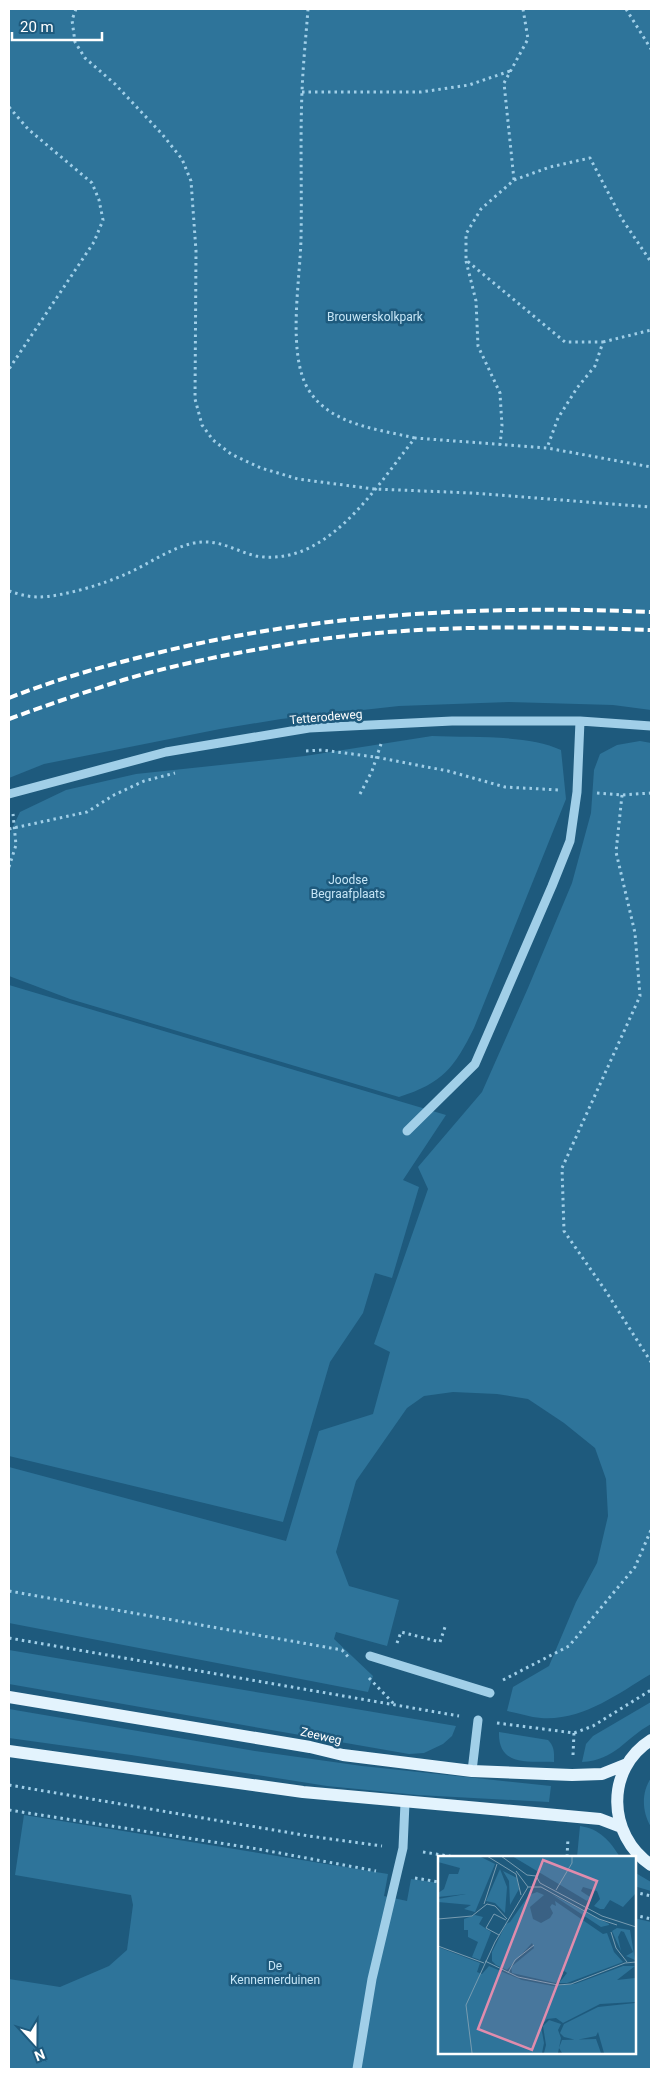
<svg xmlns="http://www.w3.org/2000/svg" width="660" height="2078" font-family="Roboto,sans-serif">
  <style>
    .green { fill: #2e749a }
    .lines { fill: none; stroke-linecap: round; stroke-linejoin: round }
    .path { stroke: #a1cfe8; stroke-width: 3; stroke-dasharray: 2.5 4; stroke-linecap: butt }
    .minor { stroke: #a1cfe8; stroke-width: 9 }
    .major { stroke: #e3f3fd; stroke-width: 12 }
    .rail { stroke: #fff; stroke-width: 4; stroke-dasharray: 9 4; stroke-linecap: butt }
    .labels { text-anchor: middle; dominant-baseline: central; stroke-width: 5; stroke-linejoin: round; paint-order: stroke }
    .park-label { font-size: 12px; fill: #c5e5f6; stroke: #1e5a7d }
    .street-label { font-size: 12px; fill: #fff; stroke: #1e5a7d }
    .inset-road { fill: none; stroke: #789cb1; stroke-width: 1 }
    .view { fill: #e08cad; fill-opacity: 0.15; stroke: #e08cad; stroke-width: 2.5 }
    .inset-edge { fill: none; stroke: #fff; stroke-width: 2.5 }
  </style>
  <rect width="100%" height="100%" fill="#1e5a7d"/>
  <!-- green -->
  <path class="green" d="M9,9H651V710L613,705L509,702L399,706L281,719L220,729L44,764L9,778Z
    M432,736C471,738 527,734 561,750L566,799L474,1028C454,1068 443,1083 399,1097L70,999L9,976V835L20,812L66,790L136,774L305,756Z
    M640,741L651,743V1674C617,1694 583,1721 541,1718C530,1717 518,1713 507,1711L513,1687L549,1666L576,1602L597,1563L608,1516L606,1479L595,1448L564,1423L528,1399L497,1394L453,1392L424,1396L407,1408L356,1481L336,1552L349,1586L399,1600L387,1646L336,1632L334,1639L373,1676L368,1692L9,1623V1467L286,1541L319,1431L373,1414L390,1352L374,1344L428,1189L418,1167L482,1092L528,988L572,883L591,813L594,770L600,754L617,745Z
    M9,985L446,1115L403,1180L419,1187L392,1278L375,1273L363,1313L330,1362L283,1522L9,1456Z
    M9,1650L456,1726L452,1736L443,1744L424,1753L409,1754L9,1684Z
    M651,1702V1724C624,1739 616,1760 582,1762L586,1744L593,1736Z
    M9,1709L255,1751L362,1766L551,1786L549,1802L418,1795L327,1786L131,1755L9,1738Z
    M499,1732L548,1740C555,1747 554,1753 554,1762C529,1761 498,1767 499,1732Z
    M651,1778V1827C642,1812 641,1793 651,1778Z
    M24,1815L388,1874L384,1896L407,1901L411,1879L439,1883V2052H634V1918L651,1922V2069H9V1979L60,1987L109,1966L127,1950L133,1905L131,1895L15,1875Z
    M580,1826C600,1829 610,1841 620,1857H577Z
    M634,1872L651,1882V1891L634,1886Z"/>
  <g class="lines">
    <!-- path -->
    <path class="path" d="M76,9L72,20L75,42L85,58L115,84L162,134L182,159L191,181L196,251L195,399L202,425L213,440L231,454L261,468L298,479L374,489L472,493L651,507
      M308,9C306,36 303,64 302,92C300,141 302,190 301,239C300,281 287,353 308,389C330,425 377,429 415,438
      M523,9L528,39L504,83L514,180L481,209L466,234V260L565,342H603L595,366L577,388L558,418L547,448
      M626,9L651,49
      M302,92H421L469,85L510,71
      M9,107L28,129L92,183L99,200L103,220L94,242L9,369
      M514,180L550,167L590,158L622,219L651,262
      M466,261L476,301L478,346L500,393L502,426L500,445
      M603,342L651,330
      M9,591C18,594 28,597 38,597C62,597 104,584 126,574C149,564 170,548 194,543C218,538 235,551 256,556C277,560 301,554 318,543C357,520 387,473 415,438L547,448L651,467
      M306,751L322,750L375,757L448,771L505,787L559,790
      M597,793L622,795L651,793
      M360,794L372,771L381,744
      M622,795L616,852L635,933L640,996L562,1168L564,1231L605,1290L651,1362
      M9,829L87,812L114,795L144,781L175,773
      M9,867L16,845L13,814
      M9,1591L342,1650L350,1659
      M9,1638L459,1716
      M397,1643L401,1632L440,1642L446,1624
      M369,1678L394,1704
      M503,1680L569,1646L635,1567L651,1530
      M497,1723L574,1733L593,1726L651,1690
      M573,1755L574,1733
      M9,1785L309,1836L382,1846
      M9,1810L258,1849L376,1871
      M423,1852L455,1857
      M567,1857L568,1838
      M415,1878L439,1882
      M634,1892L651,1896
      M634,1915L651,1919"/>
    <!-- minor -->
    <path class="minor" d="M9,794L166,752L309,728L452,721H580L651,726
      M407,1131L475,1064L552,886L570,841L577,792L580,721
      M370,1656L490,1693
      M472,1771L478,1720
      M357,2069L372,1979L403,1848L405,1803"/>
    <!-- major -->
    <path class="major" d="M9,1697L310,1747L343,1755L472,1771L572,1775L602,1774L627,1764
      M651,1740C605,1769 607,1835 651,1865
      M9,1751L303,1792L600,1819L621,1827"/>
    <!-- rail -->
    <path class="rail" d="M9,698C57,679 107,665 157,653C319,613 485,605 651,612
      M9,719C47,705 85,692 123,680C177,664 234,653 289,644C409,624 531,626 651,630"/>
  </g>
  <g class="labels">
    <!-- park labels -->
    <g class="park-label">
      <text x="375" y="317">Brouwerskolkpark</text>
      <text x="348" y="880">Joodse<tspan x="348" dy="14">Begraafplaats</tspan></text>
      <text x="275" y="1966">De<tspan x="275" dy="14">Kennemerduinen</tspan></text>
    </g>
    <!-- street labels -->
    <g class="street-label">
      <text transform="translate(326 717) rotate(-5)">Tetterodeweg</text>
      <text transform="translate(321 1736) rotate(13)">Zeeweg</text>
    </g>
  </g>
  <!-- overview -->
  <g transform="translate(438 1856)">
    <rect width="198" height="198" fill="#1e5a7d"/>
    <path d="M0,0H41L57,8L37,56L26,53L33,49L0,46V43L28,38L0,41V37L6,33L11,18H20L22,12L0,6ZM74,0H197V38L185,51L172,44L166,53H162L156,50L162,43L159,35L145,31L143,35L152,41L149,45ZM62,13L69,31L67,57L57,47L48,45ZM65,15L79,22L81,33L72,49L71,25ZM99,36L106,39L92,51L95,63L103,67L112,62L115,57L112,51L114,48L118,50L117,45L165,78L169,77L176,96L185,106L129,127H121L129,117L125,114V118L118,127L74,117L73,111L96,92L94,87L69,114L58,109L54,105V96L68,68L72,66L91,39ZM113,38L171,68V69L163,71ZM37,59L45,61L41,68L53,76L42,104L34,101L40,86L30,81V74H26V63ZM179,72L192,74L197,104L188,100L195,96L186,76L183,75L180,81L183,95L174,75ZM0,91L42,107L39,116L44,118L51,110L84,124L115,130L137,128L185,110H197L179,124L197,122V146L162,148L125,167L118,162L109,163L103,170L106,187L104,197H0ZM197,147V197H166L160,176L158,180L138,184L126,181L122,177L126,168L160,151ZM111,164L123,168L120,174L123,182L120,197H106L108,189L105,170ZM158,183L163,197H124L121,192L124,184Z" fill="#2e749a"/>
    <path class="inset-road" d="M49,0L78,18L83,39M63,0L89,19L98,20L102,27L164,60L198,71M78,15L90,31M90,31H103L161,63L179,69M118,34L134,7V0M46,48L59,8M0,63L34,60L49,48L57,50L69,63M173,76L178,92L189,106M61,79L48,72L56,58L68,64M0,90L46,107M47,105L80,121L120,129L133,128L187,107L198,106M70,117L77,104L96,89M34,197L28,149L57,86L90,31"/>
    <path class="view" d="M105,4L159,25L94,194L40,173Z"/>
    <rect width="198" height="198" class="inset-edge"/>
  </g>
  <!-- border -->
  <rect width="660" height="2078" fill="none" stroke="#ffffff" stroke-width="20"/>
  <!-- north arrow -->
  <g transform="translate(35 2043) rotate(159)" stroke="#1e5a7d" stroke-width="4" paint-order="stroke">
  <path d="M0-4L9 19L0 12L-9 19Z" fill="#ffffff"/>
  <text y="-8" font-size="14" font-weight="bold" text-anchor="middle" fill="#ffffff">N</text>
  </g>
  <!-- scale -->
  <path d="M12 32v8h90v-8" fill="none" stroke="#ffffff" stroke-width="2.5"/>
  <text x="20" y="32" font-size="15" fill="#ffffff" stroke="#1e5a7d" stroke-width="4" paint-order="stroke">20 m</text>
</svg>
